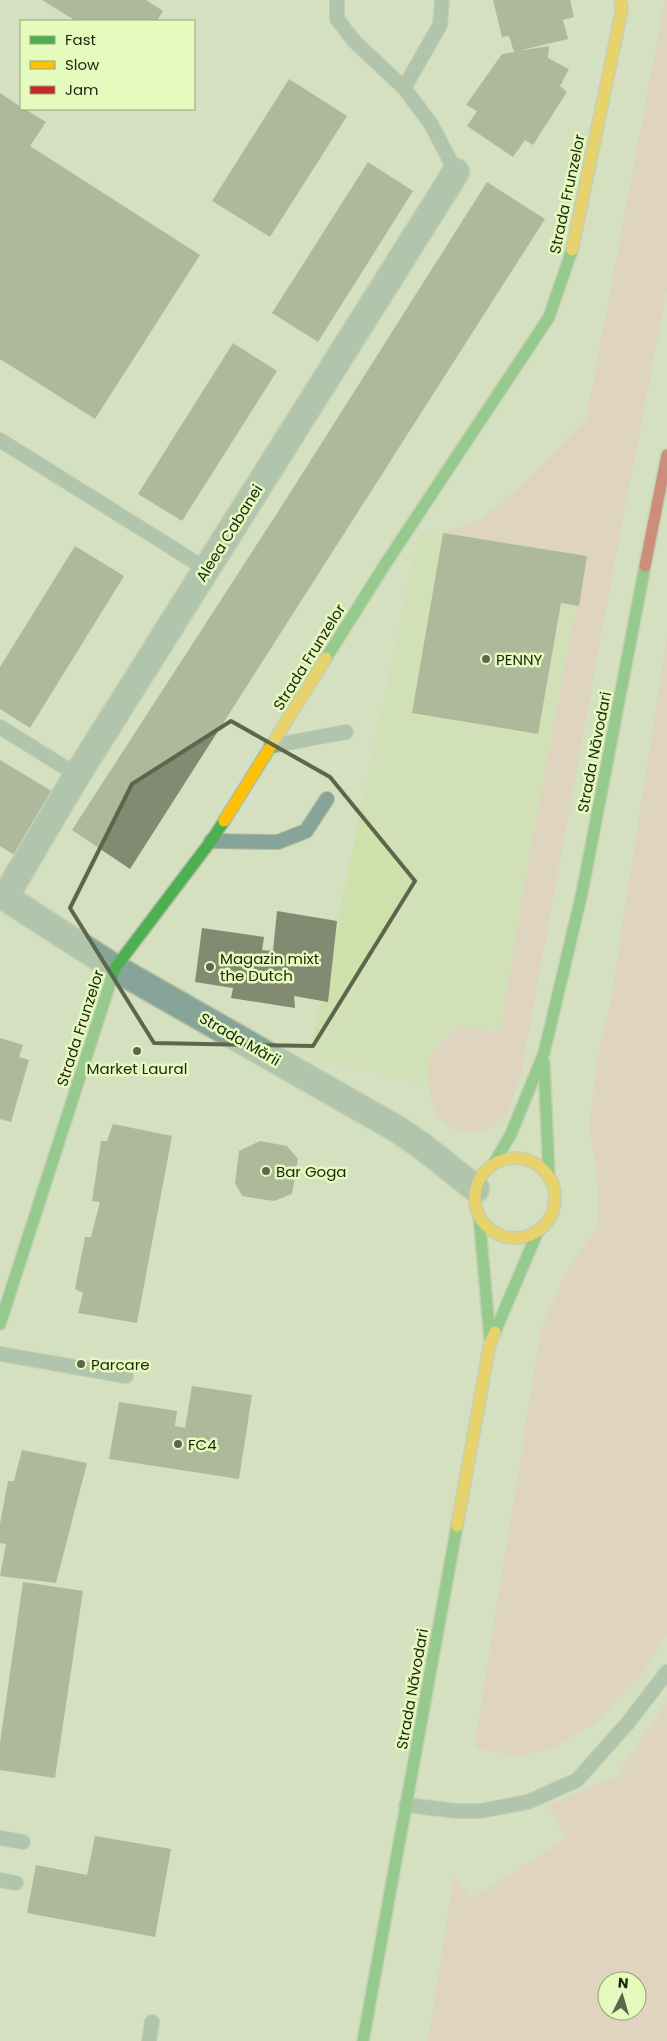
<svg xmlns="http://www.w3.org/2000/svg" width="667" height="2041" font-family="Poppins,sans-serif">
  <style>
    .built { fill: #cee1ad }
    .green { fill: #eac6c0; fill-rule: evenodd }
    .building { fill: #828a71 }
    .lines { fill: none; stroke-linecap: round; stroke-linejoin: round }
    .lane-casing { stroke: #b2bca2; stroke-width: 16 }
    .street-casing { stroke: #b2bca2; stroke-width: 29 }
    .fast-casing { stroke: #b2bca2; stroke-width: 14 }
    .slow-casing { stroke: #b2bca2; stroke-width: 14 }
    .jam-casing { stroke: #b2bca2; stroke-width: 14 }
    .lane { stroke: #87a498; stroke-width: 14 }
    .street { stroke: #87a498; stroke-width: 26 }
    .fast { stroke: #4caf50; stroke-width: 11 }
    .slow { stroke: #ffc107; stroke-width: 11 }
    .jam { stroke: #c62828; stroke-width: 11 }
    .marked { fill: none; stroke: #5d664c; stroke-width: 4; stroke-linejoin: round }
    .poi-dot { fill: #5d664c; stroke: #e5fbbe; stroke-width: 2 }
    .labels { text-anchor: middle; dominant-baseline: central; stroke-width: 5; stroke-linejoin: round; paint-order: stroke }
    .street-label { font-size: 15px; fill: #1d250e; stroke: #e5fbbe }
    .poi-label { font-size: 15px; fill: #1d250e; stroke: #e5fbbe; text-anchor: start }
  </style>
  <rect width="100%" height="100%" fill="#d4e0bf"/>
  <!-- built -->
  <path class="built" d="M443,533L587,556L579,606L573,620L488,1097L309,1058L419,534Z"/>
  <!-- green -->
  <path class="green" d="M665,0H667V289L610,587L520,1079C516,1089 510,1110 503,1118C496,1126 483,1132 472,1132C438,1134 430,1107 429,1078C428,1071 428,1061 431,1055C436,1044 448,1035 457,1027L500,1031L527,869L573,620L579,605L587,556L443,533L482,519L522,485L586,420Z
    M667,637V1633L642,1673L595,1723L550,1749L515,1756L474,1748L541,1330L562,1281L576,1256L592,1236L598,1222L599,1208L596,1167L589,1129L597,1060L610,1006Z
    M667,1702V2041H428L454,1876L471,1899L566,1839L548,1805L616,1777ZM607,1981H637V2011H607Z"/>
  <!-- building -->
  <path class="building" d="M42,0H146L163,11L157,21H76Z
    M493,0H570L574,17L563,20L568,39L518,51L549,46L548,58L569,69L560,86L567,92L533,145L525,140L513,157L467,126L477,111L466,105L502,54L514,52L509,36L502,37Z
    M289,79L347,116L270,237L212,201Z
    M0,93L21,107V109H25L46,122L30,146L200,255L95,419L0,359Z
    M368,162L413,191L318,342L272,313Z
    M487,182L545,219L130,869L72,830L283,504Z
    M233,343L277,371L182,521L138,494Z
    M443,533L587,556L579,606L561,603L538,734L412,713Z
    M75,546L124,576L30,728L0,709V667Z
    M0,760L55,793L16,856L0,846Z
    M277,911L337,921L328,1002L294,996L295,1008L231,998L233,988L195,982L202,928L264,937L262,950L273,951Z
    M0,1038L23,1045L19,1057L29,1060L11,1122L0,1119Z
    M113,1124L172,1136L137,1323L78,1313L83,1293L75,1289L85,1237H91L100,1202L92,1201L101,1141H107Z
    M260,1141L287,1146L298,1159L292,1194L274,1201L242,1196L235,1183L239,1151Z
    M192,1386L252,1395L239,1479L109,1459L119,1402L177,1411L175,1426L185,1428Z
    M22,1450L87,1463L56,1583L0,1576L6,1544L0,1543V1524L8,1481H14Z
    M23,1582L83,1591L55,1778L0,1770V1743Z
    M95,1836L171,1849L155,1937L27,1913L36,1865L87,1875Z"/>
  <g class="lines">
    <defs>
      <path id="lane" d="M337,0V19L355,42L404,88L431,124L456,172
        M404,88L440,25L442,0
        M0,440L206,569
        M0,727L77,775
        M271,746L346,732
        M211,841L278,842L306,831L327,799
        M0,1354L126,1376
        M406,1805L457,1811H480L528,1802L577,1780L627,1724L667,1672
        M0,1838L23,1842
        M0,1880L16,1883
        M149,2041L152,2022"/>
      <path id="street" d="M0,894L115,968L397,1129L422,1146L476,1189
        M5,897L77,775L456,172"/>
      <path id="fast" d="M326,658L386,563L549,317L572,250
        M544,1063L549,1177
        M493,1165L511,1134L544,1053L582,893L645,566
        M479,1215L490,1339
        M0,1324L115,968L211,841L224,821
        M495,1332L538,1231
        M363,2041L457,1526"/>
      <path id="slow" d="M572,250L622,9L620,0
        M224,821L326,658
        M475 1198a40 40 0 1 1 80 0a40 40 0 1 1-80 0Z
        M457,1526L490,1343L495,1332"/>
      <path id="jam" d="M645,566L667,455"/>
    </defs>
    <!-- lane casing -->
    <use href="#lane" class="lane-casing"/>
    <!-- street casing -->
    <use href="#street" class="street-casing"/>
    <!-- fast casing -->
    <use href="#fast" class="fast-casing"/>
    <!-- slow casing -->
    <use href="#slow" class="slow-casing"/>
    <!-- jam casing -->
    <use href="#jam" class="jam-casing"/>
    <!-- lane -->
    <use href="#lane" class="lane"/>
    <!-- street -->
    <use href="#street" class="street"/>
    <!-- fast -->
    <use href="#fast" class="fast"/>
    <!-- slow -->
    <use href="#slow" class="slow"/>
    <!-- jam -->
    <use href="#jam" class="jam"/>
  </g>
  <!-- marked area -->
  <path d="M0 0H667V2041H0ZM231,721L330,777L415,881L313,1046L154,1043L70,908L132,784Z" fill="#d4e0bf" fill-opacity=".55" fill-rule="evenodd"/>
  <path class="marked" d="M231,721L330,777L415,881L313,1046L154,1043L70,908L132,784Z"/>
  <!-- markers -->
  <g class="poi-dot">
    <circle cx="486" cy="659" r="5"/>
    <circle cx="210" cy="967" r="5"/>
    <circle cx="137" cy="1051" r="5"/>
    <circle cx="266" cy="1171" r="5"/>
    <circle cx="81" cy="1364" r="5"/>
    <circle cx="178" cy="1444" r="5"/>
  </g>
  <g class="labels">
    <!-- street labels -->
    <g class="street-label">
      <text transform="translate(567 194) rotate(-78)">Strada Frunzelor</text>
      <text transform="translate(229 533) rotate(-58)">Aleea Cabanei</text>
      <text transform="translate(309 657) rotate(-58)">Strada Frunzelor</text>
      <text transform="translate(594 752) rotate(-79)">Strada Năvodari</text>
      <text transform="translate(80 1028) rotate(-72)">Strada Frunzelor</text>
      <text transform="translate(240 1039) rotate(30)">Strada Mării</text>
      <text transform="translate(412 1689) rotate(-80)">Strada Năvodari</text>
    </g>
    <!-- poi labels -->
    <g class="poi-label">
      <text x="496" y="659">PENNY</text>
      <text x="220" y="958">Magazin mixt<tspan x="220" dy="17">the Dutch</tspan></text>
      <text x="137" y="1068" text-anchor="middle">Market Laural</text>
      <text x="276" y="1171">Bar Goga</text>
      <text x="91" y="1364">Parcare</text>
      <text x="188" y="1444">FC4</text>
    </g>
  </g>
  <!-- legend -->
  <rect x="20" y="20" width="175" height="90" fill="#e5fbbe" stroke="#95a578"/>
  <rect x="30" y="36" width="25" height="8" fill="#4caf50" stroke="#95a578"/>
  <text x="65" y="45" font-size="15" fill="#1d250e">Fast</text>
  <rect x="30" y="61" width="25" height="8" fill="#ffc107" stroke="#95a578"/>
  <text x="65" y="70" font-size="15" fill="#1d250e">Slow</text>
  <rect x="30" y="86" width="25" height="8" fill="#c62828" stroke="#95a578"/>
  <text x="65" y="95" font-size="15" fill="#1d250e">Jam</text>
  <!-- north arrow -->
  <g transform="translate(622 1996) rotate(5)"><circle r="24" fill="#e5fbbe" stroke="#95a578"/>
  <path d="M0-4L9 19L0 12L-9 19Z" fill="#5d664c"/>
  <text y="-8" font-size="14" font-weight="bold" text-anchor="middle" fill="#1d250e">N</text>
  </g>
</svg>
